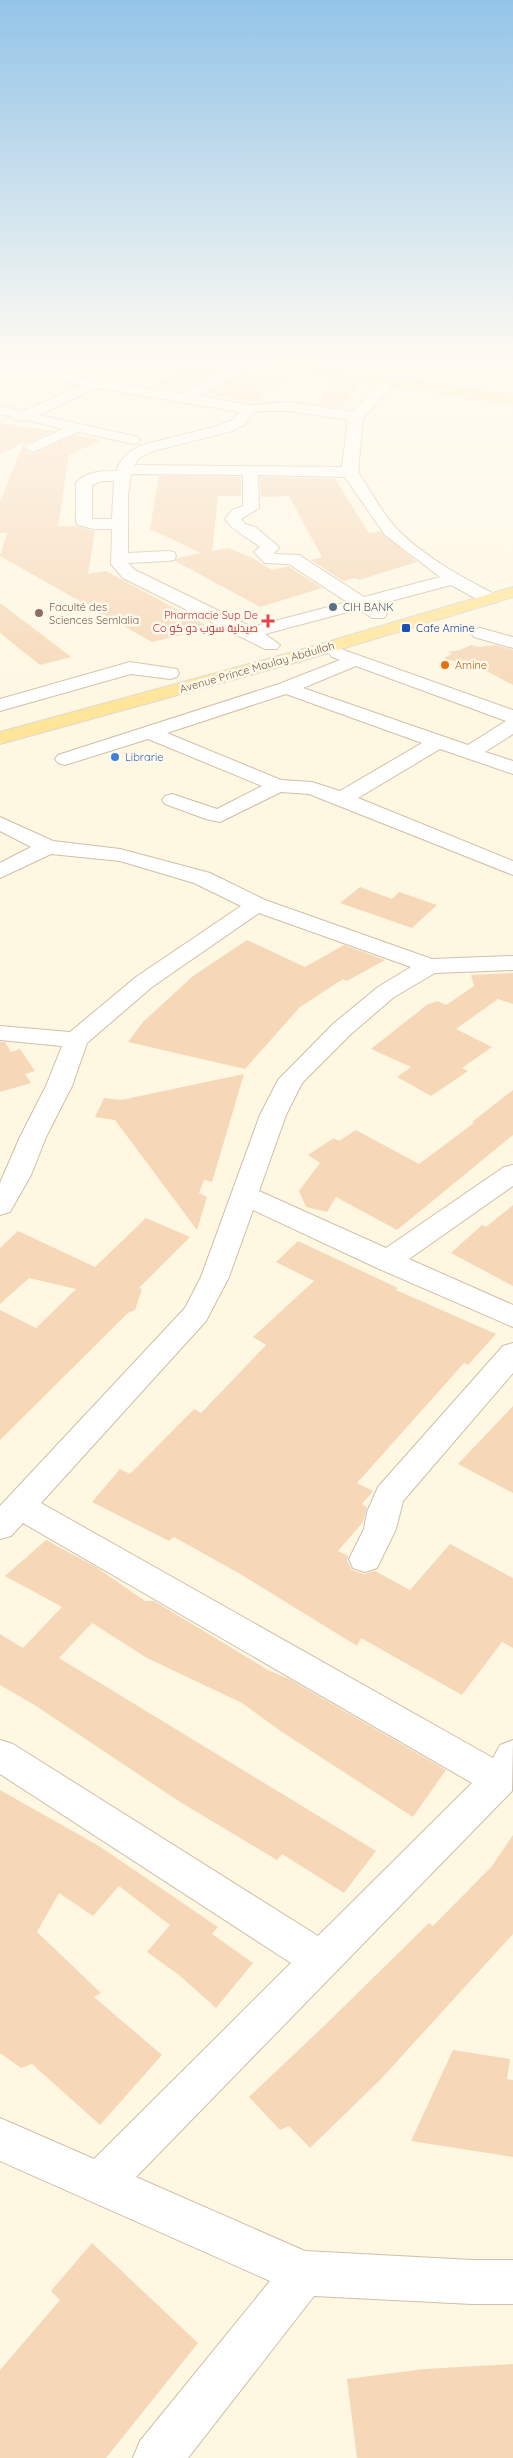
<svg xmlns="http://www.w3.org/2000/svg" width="513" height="2458" font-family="Quicksand,Cairo,sans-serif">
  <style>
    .building { fill: #f6d8b8 }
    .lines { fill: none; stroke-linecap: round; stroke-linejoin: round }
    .minor-casing { stroke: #d0bfa8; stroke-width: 2 }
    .major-casing { stroke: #dfd8d3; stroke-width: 2 }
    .minor { fill: #fff; fill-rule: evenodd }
    .major { fill: #ffe599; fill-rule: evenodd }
    .service-dot { fill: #5c6f8a; stroke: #fff9eb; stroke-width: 2 }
    .education-dot { fill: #8d6e63; stroke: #fff9eb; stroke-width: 2 }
    .health-dot { fill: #e0444e; stroke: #fff9eb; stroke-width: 2 }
    .transit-dot { fill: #1a4fb4; stroke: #fff9eb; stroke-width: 2 }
    .food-dot { fill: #e8710a; stroke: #fff9eb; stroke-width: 2 }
    .shop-dot { fill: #3f7fe0; stroke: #fff9eb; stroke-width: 2 }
    .labels { text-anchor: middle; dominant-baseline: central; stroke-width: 5; stroke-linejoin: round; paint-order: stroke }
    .far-education-label { font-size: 11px; fill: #785e54; stroke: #fff9eb; text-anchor: start }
    .far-service-label { font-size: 11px; fill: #4e5e75; stroke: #fff9eb; text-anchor: start }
    .far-health-label { font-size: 11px; fill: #be3a42; stroke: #fff9eb; text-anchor: end }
    .far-transit-label { font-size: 11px; fill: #164399; stroke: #fff9eb; text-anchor: start }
    .far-food-label { font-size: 11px; fill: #c56008; stroke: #fff9eb; text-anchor: start }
    .far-street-label { font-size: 11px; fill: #785e46; stroke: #fff9eb }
    .far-shop-label { font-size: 11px; fill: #366cbe; stroke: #fff9eb; text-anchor: start }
  </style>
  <rect width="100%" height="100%" fill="#fef7e2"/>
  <!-- building -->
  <path class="building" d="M192,364H229L186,391L156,386Z
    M242,371L288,377L255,402L206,394Z
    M335,380L359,383L342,408L318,405Z
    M0,423L54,431L26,444L24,448L32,454L76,435L101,440L69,455L58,526H76L95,531L88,574L106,571L211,628L152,642L0,556L7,533H0V502L24,442L0,455Z
    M159,476L241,477V496H218L212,551L228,548L253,558L272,570L288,566L322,588L260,607L175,561L177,558L201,553L150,529Z
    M260,477L335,479L369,533L380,531L417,562L359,580L355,578L343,581L311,560L322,557L289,496L261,497Z
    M0,603L41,634L71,657L40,665L0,633Z
    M471,645L479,647L496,645L513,650V685L481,668L477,669L444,658L452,654L448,652L460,650Z
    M360,887L392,899L399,892L437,905L412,928L340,903Z
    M247,940L305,967L344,945L385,960L347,981L343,979L300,1007L245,1069L128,1042L143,1022L193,976Z
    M513,973V1004L498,999L456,1029L492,1047L462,1068L468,1071L431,1096L397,1077L411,1067L371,1049L428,1004L438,1001L446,1005L474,986L471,975Z
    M0,1042H5L11,1052L20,1049L35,1071L25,1074L31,1083L0,1092Z
    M244,1074L212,1182L204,1180L199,1193L207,1197L197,1230L115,1120L95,1117L104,1098L121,1100Z
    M513,1090V1135L397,1230L336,1197L327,1212L306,1207L299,1191L320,1163L308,1155L334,1138L339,1141L356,1130L419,1164L474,1123L472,1122Z
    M513,1205V1286L451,1253L482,1225L486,1227Z
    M146,1218L190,1237L139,1288L142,1289L135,1310L128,1313L0,1440V1310L36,1328L76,1289L29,1278L0,1304V1248L18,1231L95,1267Z
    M298,1241L398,1288L396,1290L496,1334L468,1365L464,1363L357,1483L373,1491L362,1504L367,1507L363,1522L338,1551L348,1556L347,1560L352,1570L364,1574L375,1571L410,1590L450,1544L513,1578V1648L502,1642L462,1695L361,1638L357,1646L242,1575L174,1537L169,1541L92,1502L120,1469L130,1474L194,1409L201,1413L266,1345L253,1337L314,1281L276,1262Z
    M513,1406V1493L458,1464Z
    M46,1540L96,1567L145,1601H154L268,1670L289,1679L446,1770L413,1817L282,1732L242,1703L147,1658L92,1623L59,1658L376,1851L344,1893L282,1854L277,1860L180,1802L36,1706L0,1685V1634L23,1648L62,1607L5,1576Z
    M0,1790L99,1846L218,1927L212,1934L253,1963L216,2008L179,1975L147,1952L170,1925L119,1886L93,1916L59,1893L37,1932L101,1993L94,1997L162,2055L100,2125L32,2064L21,2068L0,2053Z
    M513,1835V1934L381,2079L310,2148L289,2126L280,2130L249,2097L326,2024L429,1923L433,1926L492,1866Z
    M453,2050L510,2059L507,2079L513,2080V2157L411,2141Z
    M92,2243L198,2343L106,2458H0V2370L60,2300L51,2291Z
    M513,2364V2458H357L347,2379L425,2369Z"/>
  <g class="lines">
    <defs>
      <path id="minor" d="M0,364L184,394L233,364H249L200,396L249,405L289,402L353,412L384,378H394L396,381L394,384L363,418L358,472C370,490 382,513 397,529C424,557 462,577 496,595L499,599L496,603H484L451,585L376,605L387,614L384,618H372L359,609L265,634L280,645L277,649H265L123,578L111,564L112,529H94L78,525L76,522V483C86,471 102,471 116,471C122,457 129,451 142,445L221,425L232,420L240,412L97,388L39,415L138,437L140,440L138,443L133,444L79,432L33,452L26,448L28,445L63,429L27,420L15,421L13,417L0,414V406L24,411L81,385L0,371ZM262,411H289L348,420L342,467L134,465L141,457L153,451L232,431L244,425L254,412ZM131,474L243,475V506L232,510L225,519C234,532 248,537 260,547L254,552L265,563L289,564L347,602L252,627L135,570L128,563L168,561L174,560L176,556L174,552L168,551L128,553V496ZM258,475L345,477L385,535L440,577L364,597L299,555L275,554L274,553L279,548L277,545L255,527L245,524L241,519L259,508ZM101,481H114L112,519H92V485Z
        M480,628L513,637V648L474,637L471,633L474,629Z
        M338,648L513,710V734L485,752L513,761V774L440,749L358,798L513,861V875L309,794L281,792L220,822L206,819L165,804L162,800L165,796L172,794L217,809L262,786L148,739L65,765L58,763L55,759L58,755L279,684L340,660L332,657L329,653L332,649ZM356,666L506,721L468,745L303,688ZM286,694L422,743L340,791L312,782L281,780L167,733Z
        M130,662L177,669L179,673L177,677L170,679L131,674L0,711V699Z
        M0,817L53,841L120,849L210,873L265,900L432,959L513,956V970L435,973L394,997L351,1034L302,1083L286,1115L259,1191L386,1248L504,1167L513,1165V1186L409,1259L513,1305V1327L377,1268L253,1210L229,1277L206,1321L41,1503L493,1758L500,1745L513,1740L512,1791L136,2177L305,2251L472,2260H513V2304H472L314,2296L188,2458H133L140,2441L270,2281L0,2161V2118L94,2159L291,1963L0,1774V1740L13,1744L318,1936L472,1783L23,1523L11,1536L0,1539V1506L185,1308L201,1277L260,1115L278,1080L333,1024L378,987L411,967L259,913L152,987L87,1043L72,1086L46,1137L31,1175L10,1212L0,1215V1183L20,1137L46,1086L62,1046L0,1040V1026L70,1032L136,977L241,906L194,883L120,861L51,854L0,878V863L31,847L0,831Z
        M513,1343V1373L403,1501L396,1529L377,1568L365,1572L353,1568L349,1559L364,1529L367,1512L378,1487L503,1346Z"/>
      <path id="major" d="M267,364H299L513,396V404L274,368Z
        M513,587V597L305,660L0,744V732L293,652Z"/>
    </defs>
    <!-- minor casing -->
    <use href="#minor" class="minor-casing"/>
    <!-- major casing -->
    <use href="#major" class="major-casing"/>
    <!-- minor -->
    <use href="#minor" class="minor"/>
    <!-- major -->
    <use href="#major" class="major"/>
  </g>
  <!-- sky -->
  <linearGradient id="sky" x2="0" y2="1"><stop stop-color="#93c4e8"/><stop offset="0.51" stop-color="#fffbf2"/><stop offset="1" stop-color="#fffbf2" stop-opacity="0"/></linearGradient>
  <rect width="513" height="708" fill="url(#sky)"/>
  <!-- markers -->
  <circle class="service-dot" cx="333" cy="607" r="5"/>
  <circle class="education-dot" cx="39" cy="613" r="5"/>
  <path class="health-dot" d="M265.5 613.5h5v5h5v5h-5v5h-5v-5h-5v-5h5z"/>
  <rect class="transit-dot" x="401" y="623" width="10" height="10" rx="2.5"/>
  <circle class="food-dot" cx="445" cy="665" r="5"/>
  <circle class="shop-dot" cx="115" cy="757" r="5"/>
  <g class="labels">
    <!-- far-education labels -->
    <g class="far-education-label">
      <text x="49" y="607">Faculté des<tspan x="49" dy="13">Sciences Semlalia</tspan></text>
    </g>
    <!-- far-service labels -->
    <g class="far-service-label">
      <text x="343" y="607">CIH BANK</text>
    </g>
    <!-- far-health labels -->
    <g class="far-health-label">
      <text x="258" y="615">Pharmacie Sup De<tspan x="258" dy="13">Co صيدلية سوب دو كو</tspan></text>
    </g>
    <!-- far-transit labels -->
    <g class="far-transit-label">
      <text x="416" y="628">Cafe Amine</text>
    </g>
    <!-- far-food labels -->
    <g class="far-food-label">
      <text x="455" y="665">Amine</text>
    </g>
    <!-- far-street labels -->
    <g class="far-street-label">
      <text transform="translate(257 667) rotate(-16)">Avenue Prince Moulay Abdullah</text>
    </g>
    <!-- far-shop labels -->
    <g class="far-shop-label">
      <text x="125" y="757">Librarie</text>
    </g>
  </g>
</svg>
